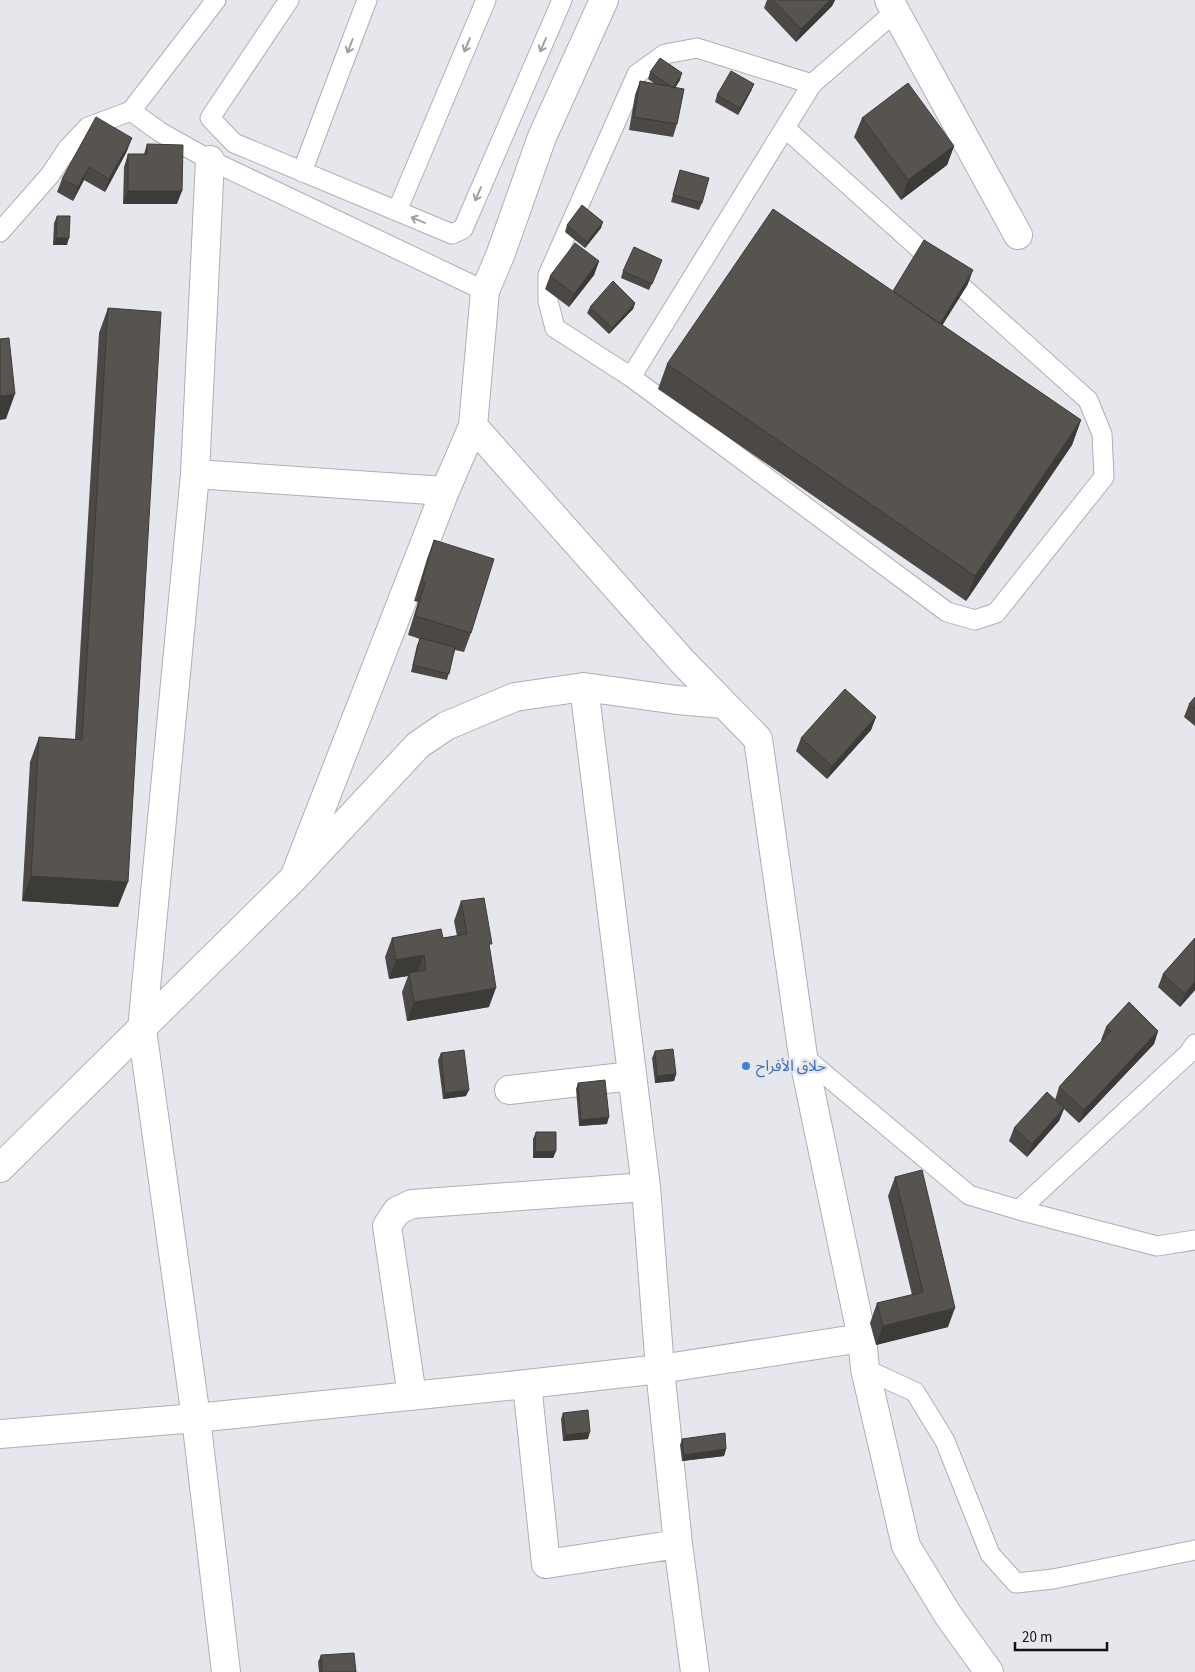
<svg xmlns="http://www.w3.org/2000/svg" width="1195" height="1672" font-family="'Source Sans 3','Noto Sans Arabic',sans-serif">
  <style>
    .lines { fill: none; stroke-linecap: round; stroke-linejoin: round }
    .lane-casing { stroke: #aeafb4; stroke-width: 21 }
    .street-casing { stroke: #aeafb4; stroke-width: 30 }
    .lane { stroke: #fff; stroke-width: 19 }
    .street { stroke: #fff; stroke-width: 28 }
    .wall { fill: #4b4845 }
    .shaded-wall { fill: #3d3b38 }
    .building { fill: #575450; stroke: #3d3b38 }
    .oneway { stroke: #a0a0a1 }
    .shop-dot { fill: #3f7fe0; stroke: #e6e7ed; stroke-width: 2 }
    .labels { text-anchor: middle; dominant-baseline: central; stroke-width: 5; stroke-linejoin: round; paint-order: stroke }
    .shop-label { font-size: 15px; fill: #366cbe; stroke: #e6e7ed; text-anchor: start }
  </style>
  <rect width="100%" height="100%" fill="#e6e7ed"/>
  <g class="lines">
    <defs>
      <path id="lane" d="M216,0L131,111L160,132L210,160L485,291
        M289,0L210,118L234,143L452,234L463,229L562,0
        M785,128L1088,400L1102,434L1104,477L996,613L975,620L947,612L631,377L812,84L896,11
        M302,172L367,0
        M397,211L486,0
        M0,232L50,175L68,148L88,127L131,111
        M631,377L555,328L548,301V275L637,74L665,54L697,48L812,84
        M803,1056L969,1195L1019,1210L1188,1054L1195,1044
        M1019,1210L1157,1246L1195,1240
        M865,1369L915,1392L945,1441L990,1554L1016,1583L1053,1579L1195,1550"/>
      <path id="street" d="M889,0L1018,235
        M210,160L195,474L142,1029L196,1418L226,1672
        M473,426L682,661L758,739L803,1056L862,1338L865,1369L906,1546L948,1615L989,1672
        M195,474L445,491
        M584,687L646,1187L660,1369L678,1544L695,1672
        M294,878L445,491L473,426L485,291L501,253L542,137L604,0
        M509,1090L632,1076
        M0,1168L294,878L418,745L446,726L515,697L584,687L677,700L724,704
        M527,1384L546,1564L678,1544
        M412,1396L387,1226L397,1211L412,1204L646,1187
        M0,1434L196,1418L527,1384L660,1369L862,1338"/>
    </defs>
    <!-- lane casing -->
    <use href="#lane" class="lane-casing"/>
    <!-- street casing -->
    <use href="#street" class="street-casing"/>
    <!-- lane -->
    <use href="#lane" class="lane"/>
    <!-- street -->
    <use href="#street" class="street"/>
  </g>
  <!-- wall -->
  <path class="wall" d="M767,0H835L832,6L796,42L764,8Z
    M650,72L680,80L675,88L677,124L673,137L629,130L635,95L640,81L655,84L648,79Z
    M754,84L751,91L738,115L715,102L717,95Z
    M862,118L954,146L947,165L901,200L854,137Z
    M147,144L177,204H123L124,167L128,154H144Z
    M127,151L105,192L84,180L73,201L57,192L62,179Z
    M680,170L702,203L699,210L671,202Z
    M57,216L67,245H53L54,223Z
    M567,225L601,228L585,248L565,232Z
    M599,261L594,275L569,307L545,289L550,276Z
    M660,266L649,290L621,278L623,271Z
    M968,284L942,325L1081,420L1072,445L966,601L658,389L667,364L893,291Z
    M635,303L633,309L609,334L587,313L590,307Z
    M108,308L118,907L22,901L30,762L39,737L75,739L99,333Z
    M434,540L471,633L464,652L455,650L447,680L411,672L417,645L420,639L408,635L418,602L414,601L427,559Z
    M1195,697V726L1184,717L1189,704Z
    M876,717L871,730L827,779L796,751L801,738Z
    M461,901L490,950L489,1007L407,1021L402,992L408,976L389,979L385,957L392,938H443L457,936L454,921Z
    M1195,938V990L1180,1007L1158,987L1163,974Z
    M1106,1027L1158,1031L1154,1044L1079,1123L1064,1109L1059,1121L1027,1157L1009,1141L1014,1128L1055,1100L1059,1087L1102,1041L1101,1040Z
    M655,1051L676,1074L674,1081L655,1083L652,1058Z
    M441,1053L466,1096L443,1099L438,1060Z
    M578,1083L607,1124L579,1126L576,1089Z
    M536,1132L556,1151L553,1158H533V1139Z
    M895,1177L948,1327L876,1345L870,1323L877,1303L912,1295L888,1196Z
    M563,1413L588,1439L563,1441L561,1419Z
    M682,1439L726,1449L724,1456L682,1461L680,1445Z
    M321,1655L356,1672H319L318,1662Z"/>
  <!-- shaded-wall -->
  <path class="shaded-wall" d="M830,0H835L832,6L796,42L801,29Z
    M682,73L680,80L670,95L673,88Z
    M754,84L751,91L738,115L740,108Z
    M132,138L127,151L105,192L109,179Z
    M954,146L947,165L901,200L908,180Z
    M89,167L84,180L73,201L78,187Z
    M128,191H182L177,204H123Z
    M603,222L601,228L585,248L587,242Z
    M56,238H69L67,245H53Z
    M599,261L594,275L569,307L574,294Z
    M973,270L968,284L932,342L937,328Z
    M635,303L633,309L609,334L612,328Z
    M15,394L6,419L0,420V396Z
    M1081,420L1072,445L966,601L975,576Z
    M876,717L871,730L827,779L832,766Z
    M31,876L128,882L118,907L22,901Z
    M424,955L417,974L409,973L408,976L389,979L396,960Z
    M1195,982V990L1180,1007L1185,994Z
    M496,988L489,1007L407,1021L414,1002Z
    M1158,1031L1154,1044L1079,1123L1084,1110Z
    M676,1074L674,1081L655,1083L657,1076Z
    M469,1090L466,1096L443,1099L445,1093Z
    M1064,1108L1059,1121L1027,1157L1032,1144Z
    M609,1117L607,1124L579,1126L581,1120Z
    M556,1151L553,1158H533L535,1152Z
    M955,1308L948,1327L876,1345L883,1326Z
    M590,1432L588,1439L563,1441L566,1435Z
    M726,1449L724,1456L682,1461L684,1455Z"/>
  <!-- building -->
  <path class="building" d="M773,0H830L801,29Z
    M660,58L682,73L673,88L650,72Z
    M731,71L754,84L740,108L717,95Z
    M640,81L684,89L677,124L634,117Z
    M908,83L954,146L908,180L862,118Z
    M96,117L132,138L109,179L89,167L78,187L62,179Z
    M147,144L183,145L182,191H128V154H147Z
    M680,170L709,178L702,203L673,195Z
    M582,205L603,222L587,242L567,225Z
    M773,209L1081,420L975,576L667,364Z
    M57,216H70L69,238H56Z
    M924,240L973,270L940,324L893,291Z
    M575,243L599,261L574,294L550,276Z
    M634,247L662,260L652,284L623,271Z
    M613,281L635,303L612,328L590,307Z
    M108,308L161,312L128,882L31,876L39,737L82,740Z
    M9,338L15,394L0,396V339Z
    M434,540L494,559L471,633L415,616L425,583L422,581Z
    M420,638L455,647L449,674L413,665Z
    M845,689L876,717L832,766L801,738Z
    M1195,697V709L1189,704Z
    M484,898L492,944H489L496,988L414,1002L409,973L426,970L424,955L396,960L392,938L441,929L443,938L467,934L461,901Z
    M1195,938V982L1185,994L1163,974Z
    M1129,1002L1158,1031L1084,1110L1059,1087L1111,1031L1106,1027Z
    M673,1049L676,1074L657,1076L655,1051Z
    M464,1050L469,1090L445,1093L441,1053Z
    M605,1080L609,1117L581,1120L578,1083Z
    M1047,1092L1064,1108L1032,1144L1014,1128Z
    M536,1132H556V1151L535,1152Z
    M922,1170L955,1308L883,1326L877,1303L923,1292L895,1177Z
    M588,1410L590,1432L566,1435L563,1413Z
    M725,1433L726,1449L684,1455L682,1439Z
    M354,1653L356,1672H322L321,1655Z"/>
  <!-- one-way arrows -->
  <defs><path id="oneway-shaft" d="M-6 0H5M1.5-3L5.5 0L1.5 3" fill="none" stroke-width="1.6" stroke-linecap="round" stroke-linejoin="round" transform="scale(1.25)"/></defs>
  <g class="oneway">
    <use href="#oneway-shaft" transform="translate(467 45) rotate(113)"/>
    <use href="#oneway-shaft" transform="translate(543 45) rotate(114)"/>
    <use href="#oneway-shaft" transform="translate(350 46) rotate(111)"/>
    <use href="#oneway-shaft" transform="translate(478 194) rotate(114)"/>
    <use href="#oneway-shaft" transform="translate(418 220) rotate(-157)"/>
  </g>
  <!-- markers -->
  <circle class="shop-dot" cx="746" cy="1066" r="5"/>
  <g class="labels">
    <!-- shop labels -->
    <g class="shop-label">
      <text x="756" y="1066">حلاق الأفراح</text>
    </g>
  </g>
  <!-- scale -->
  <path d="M1015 1642v8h92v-8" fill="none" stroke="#111213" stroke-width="2.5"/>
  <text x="1022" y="1642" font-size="15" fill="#111213" stroke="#e6e7ed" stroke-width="4" paint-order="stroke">20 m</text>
</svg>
